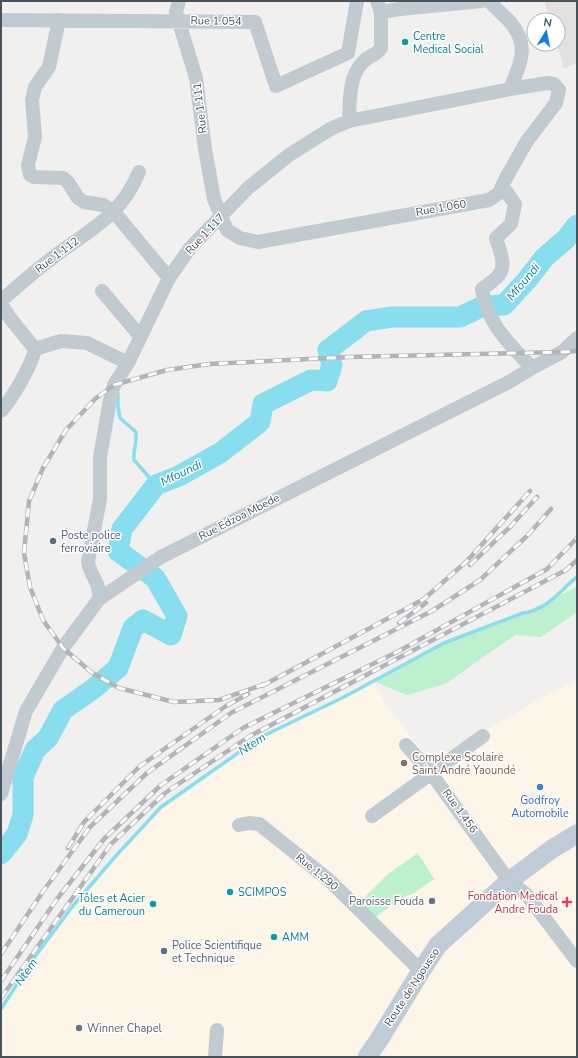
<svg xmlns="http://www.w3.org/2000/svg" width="578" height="1058" font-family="'Nunito Sans',sans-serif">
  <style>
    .commercial { fill: #fcf5e8 }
    .education { fill: #e3e0e1 }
    .green { fill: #bcf0ce }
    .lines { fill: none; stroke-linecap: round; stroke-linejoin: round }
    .stream { stroke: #88deee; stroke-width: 3.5 }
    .river { stroke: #88deee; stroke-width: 21 }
    .street { stroke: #bfcad1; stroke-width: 14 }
    .secondary { stroke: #bfcbd6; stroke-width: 19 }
    .rail-casing { stroke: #b1b5b9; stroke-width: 4.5 }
    .rail { stroke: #fff; stroke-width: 3; stroke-dasharray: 9; stroke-linecap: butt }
    .culture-dot { fill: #0f9aa8; stroke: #fff; stroke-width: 1.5 }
    .service-dot { fill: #5c6f8a; stroke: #fff; stroke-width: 1.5 }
    .education-dot { fill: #8d6e63; stroke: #fff; stroke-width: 1.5 }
    .shop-dot { fill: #3f7fe0; stroke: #fff; stroke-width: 1.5 }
    .worship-dot { fill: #6b7280; stroke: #fff; stroke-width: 1.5 }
    .health-dot { fill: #e0444e; stroke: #fff; stroke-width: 1.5 }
    .labels { text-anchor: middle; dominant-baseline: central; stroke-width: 3; stroke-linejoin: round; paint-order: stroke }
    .street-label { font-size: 11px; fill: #47535d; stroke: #fff }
    .culture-label { font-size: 11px; fill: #0d838f; stroke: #fff; text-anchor: start }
    .service-label { font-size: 11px; fill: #4e5e75; stroke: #fff; text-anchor: start }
    .education-label { font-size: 11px; fill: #785e54; stroke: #fff; text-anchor: start }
    .shop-label { font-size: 11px; fill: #366cbe; stroke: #fff }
    .health-label { font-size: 11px; fill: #be3a42; stroke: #fff; text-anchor: end }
    .worship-label { font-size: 11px; fill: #5b616d; stroke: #fff; text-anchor: end }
    .water-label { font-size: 12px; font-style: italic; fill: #0a8096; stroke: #fff }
  </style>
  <rect width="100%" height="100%" fill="#f2efef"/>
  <!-- commercial -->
  <path class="commercial" d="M577,680V820L545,842L507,872L426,947L357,1057H1V1009L34,958L72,907L146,821L265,735L373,681L385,703L422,751L443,755L543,697Z
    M577,843V1057H381L403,1021L430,970L447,950L521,882Z"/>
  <!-- education -->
  <path class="education" d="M544,1H577V63L564,69L557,44H558V20H550Z"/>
  <!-- green -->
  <path class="green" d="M577,586V612L541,637L515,635L445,684L407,695L373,681L444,643L523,613L571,590Z
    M418,853L434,879L436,878L414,893L402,898L374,918L360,902L388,874Z"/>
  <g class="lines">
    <!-- stream -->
    <path class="stream" d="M118,394V407L120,418L136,432C137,442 133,451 134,460L156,485
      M1,1009L34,958L72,907L114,858L161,807L261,737L344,697L444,643L523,613C548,610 559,591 577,577"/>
    <!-- river -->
    <path class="river" d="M1,854L17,834L23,815V777L35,750L48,738L63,710L93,689L118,668L133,628L143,620L171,635L177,616L155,578L118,551L122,529L156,485L179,476L220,453L260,422L263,404L311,380L327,381L332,365L328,350L366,321L392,317H460L483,306L504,305L527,280L544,258L566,239L577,225"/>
    <!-- street -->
    <path class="street" d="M377,1L381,12L400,9L482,1
      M489,1C496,9 504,15 511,23C530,46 520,65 510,89
      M1,20L255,22L276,86L348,53L357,1
      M59,20L49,67L35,87L32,100L35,137L28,165L30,175L34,177L63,178L68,182L78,198L84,202L103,205L114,212L169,278
      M349,121C350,101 348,76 364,61C370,55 377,55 381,48V12
      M502,186L515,204L511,224L496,238C499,249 507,264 499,275C495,280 487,285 482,289C488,325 508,342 532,368
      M102,291L140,336
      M1,301C17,287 33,272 51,259C87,231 121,217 139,172
      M1,304L10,318L35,349
      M1,411C13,397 31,367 35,349L61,341L87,343L128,363
      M99,599C100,581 91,578 88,562L100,499V457L110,400L114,385L128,363L169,278L190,248L248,188L289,155L332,128L349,121L510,89L547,83L554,84L559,90L556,103L527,141L507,176L499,193L489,200L258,242L240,238L227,230L214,199L205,149L196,78L176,12L179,1
      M406,745L431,773L509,881L527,895L577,961
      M1,794L26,711L63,648L99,599L161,557L509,382L532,368L562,352L577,338
      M372,816L483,736
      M239,825L249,823L259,824L329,880L421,971
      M215,1057L217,1030"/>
    <!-- secondary -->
    <path class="secondary" d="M367,1057L380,1038L421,971L438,945L509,881L552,849L577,834"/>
    <defs>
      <path id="rail" d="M470,565L511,526L537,497
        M399,623L426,603
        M265,684L219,700L174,702L119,688L91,672L63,648L43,620L30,587L24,553L29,501L43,468L66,430L95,399L114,385L167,370L209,364L349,357L562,352L577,351
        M262,686L424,599L467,561L530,491
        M68,848L84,822L140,766L226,706L248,694
        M1,954L44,890L90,827L147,773L231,713L432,611L480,580L527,536L551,509
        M1,981L57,899L104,839L161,785L243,728L399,651L547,569L577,538
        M1,998L111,844L165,793L250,736L566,570L577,560"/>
    </defs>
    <!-- rail casing -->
    <use href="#rail" class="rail-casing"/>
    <!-- rail -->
    <use href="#rail" class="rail"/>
  </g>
  <!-- markers -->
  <g class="culture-dot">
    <circle cx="405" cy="42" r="4"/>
    <circle cx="230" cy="892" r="4"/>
    <circle cx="153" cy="904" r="4"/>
    <circle cx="274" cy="937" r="4"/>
  </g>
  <g class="service-dot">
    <circle cx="53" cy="541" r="4"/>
    <circle cx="164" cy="951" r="4"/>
  </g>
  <circle class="education-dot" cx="404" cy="763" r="4"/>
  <circle class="shop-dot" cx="540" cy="787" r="4"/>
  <g class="worship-dot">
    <circle cx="432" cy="901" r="4"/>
    <circle cx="79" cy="1028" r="4"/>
  </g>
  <path class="health-dot" d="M565 896h4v4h4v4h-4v4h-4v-4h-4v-4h4z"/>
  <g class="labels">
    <!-- street labels -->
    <g class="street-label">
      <text transform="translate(216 21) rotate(1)">Rue 1.054</text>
      <text transform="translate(200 108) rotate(-97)">Rue 1.111</text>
      <text transform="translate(441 208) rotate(-10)">Rue 1.060</text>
      <text transform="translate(205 234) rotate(-47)">Rue 1.117</text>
      <text transform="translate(57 255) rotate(-37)">Rue 1.112</text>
      <text transform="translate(239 517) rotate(-27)">Rue Edzoa Mbede</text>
      <text transform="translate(460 811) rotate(54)">Rue 1.456</text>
      <text transform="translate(317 872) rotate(40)">Rue 1.290</text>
      <text transform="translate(412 987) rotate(-57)">Route de Ngousso</text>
    </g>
    <!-- culture labels -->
    <g class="culture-label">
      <text x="413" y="36">Centre<tspan x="413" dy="13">Medical Social</tspan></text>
      <text x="238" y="892">SCIMPOS</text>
      <text x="145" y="898" text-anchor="end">Tôles et Acier<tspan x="145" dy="13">du Cameroun</tspan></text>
      <text x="282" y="937">AMM</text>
    </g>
    <!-- service labels -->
    <g class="service-label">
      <text x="61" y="535">Poste police<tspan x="61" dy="13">ferroviaire</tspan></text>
      <text x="172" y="945">Police Scientifique<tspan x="172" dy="13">et Technique</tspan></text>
    </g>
    <!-- education labels -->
    <g class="education-label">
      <text x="412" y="757">Complexe Scolaire<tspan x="412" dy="13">Saint André Yaoundé</tspan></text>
    </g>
    <!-- shop labels -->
    <g class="shop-label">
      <text x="540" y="800">Godfroy<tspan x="540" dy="13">Automobile</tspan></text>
    </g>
    <!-- health labels -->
    <g class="health-label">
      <text x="558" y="896">Fondation Medical<tspan x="558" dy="13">Andre Fouda</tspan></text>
    </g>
    <!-- worship labels -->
    <g class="worship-label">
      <text x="424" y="901">Paroisse Fouda</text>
      <text x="87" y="1028" text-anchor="start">Winner Chapel</text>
    </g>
    <!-- water labels -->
    <g class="water-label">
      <text transform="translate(523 282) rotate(-50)">Mfoundi</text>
      <text transform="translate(181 473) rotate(-26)">Mfoundi</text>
      <text transform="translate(252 744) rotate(-33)">Ntem</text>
      <text transform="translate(26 972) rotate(-55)">Ntem</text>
    </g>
  </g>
  <!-- border -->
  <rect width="578" height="1058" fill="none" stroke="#47535d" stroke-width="4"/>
  <!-- north arrow -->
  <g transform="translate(546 32) rotate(10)"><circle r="19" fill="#ffffff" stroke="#b5babe"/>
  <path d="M0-3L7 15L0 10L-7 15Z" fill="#157be5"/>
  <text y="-6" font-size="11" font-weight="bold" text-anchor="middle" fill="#47535d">N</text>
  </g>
</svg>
